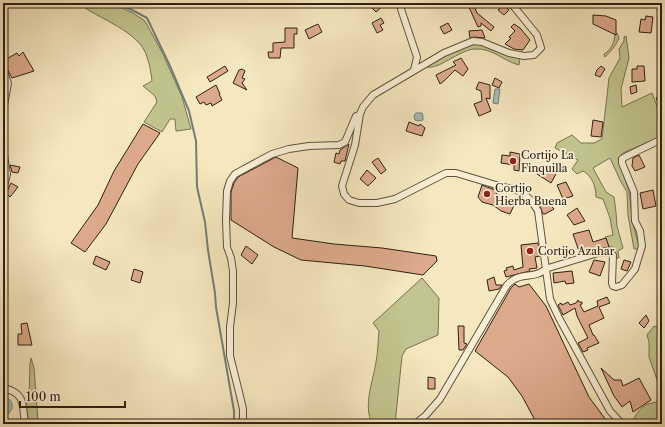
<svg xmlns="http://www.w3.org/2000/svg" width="665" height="427" font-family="'Libre Caslon Text',serif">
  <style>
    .green { fill: #c1c48e; stroke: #787250 }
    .water { fill: #a1bdbc; stroke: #737e78 }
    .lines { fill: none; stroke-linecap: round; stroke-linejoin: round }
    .stream { stroke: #737e78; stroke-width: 2 }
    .building { fill: #dcaa8b; stroke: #2e2013 }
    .minor-casing { stroke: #60523e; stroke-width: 8 }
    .minor { stroke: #f8efd5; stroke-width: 6 }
    .poi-dot { fill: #8f2418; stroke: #f8efd5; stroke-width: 1.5 }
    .labels { text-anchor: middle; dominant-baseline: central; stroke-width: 3.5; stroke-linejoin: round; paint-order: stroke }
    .poi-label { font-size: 11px; fill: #2e2013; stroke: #f8efd5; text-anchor: start }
  </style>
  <rect width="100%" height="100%" fill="#f5e7be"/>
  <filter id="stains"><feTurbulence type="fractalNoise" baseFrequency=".005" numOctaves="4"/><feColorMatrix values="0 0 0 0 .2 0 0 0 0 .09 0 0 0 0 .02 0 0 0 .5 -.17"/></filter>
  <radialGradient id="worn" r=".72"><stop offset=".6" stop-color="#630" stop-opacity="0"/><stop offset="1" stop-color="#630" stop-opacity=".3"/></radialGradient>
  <!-- green -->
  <path class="green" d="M78,3H110L133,13L145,21L163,54L182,97L191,129L176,131L175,119H170L162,132L144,122L157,102L155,96L143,86L152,81C151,73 150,65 147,57C140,31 98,19 78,3Z
    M617,33L619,38C616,46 611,51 605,57L604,54C612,49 614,43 615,34Z
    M626,36L629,58L621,89L622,107L652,93L662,119V136L623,153L618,159L629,191L633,224L639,246L638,249H634L628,215L627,192L620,180L610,158L593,168L606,192L614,197L616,212L617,226L623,248L618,251L619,258H617L613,247H609L605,237L613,235L610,218L603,199L596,197C596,186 592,176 583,171L577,174L572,169L578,160L555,148L557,143L572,135L581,143H594L602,139L609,78L620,58L619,49L624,41V37Z
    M478,44L486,46L520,57L519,65C503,61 493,48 475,49C458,50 440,70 426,67V66C441,56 459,45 478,44Z
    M422,278L439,298L438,335L406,349L402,356L395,424H372C363,404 373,382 376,362C378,352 378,341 379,331L373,323Z
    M654,326L662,329V394L649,357V342L647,335Z
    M31,358L34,368L38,421L39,424H28L26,402L29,398L30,364Z
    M662,401V424H636L633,421C636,413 643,404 652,403C655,402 658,402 662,401Z"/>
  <!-- water -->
  <path class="water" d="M495,89H500L498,104L493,103Z
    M416,113H422L423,116V120L417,121L415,120L414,116Z
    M3,396C15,399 15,412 4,416Z"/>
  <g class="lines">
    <!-- stream -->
    <path class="stream" d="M116,3L134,11L147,18L170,66L189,111L196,141L197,187L205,222L208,250L215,293L216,307L234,411V424"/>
  </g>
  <!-- building -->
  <path class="building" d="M367,3H386L376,12Z
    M467,3H473L477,13L494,27L491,31L481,23V26L478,27Z
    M504,5L509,10L504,15L498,10Z
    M593,15L606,16L616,20V35L593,24Z
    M646,16L653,17L651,33L639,32L641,19L645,20Z
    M381,18L384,23L380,25L383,30L377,33L372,23Z
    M448,23L452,30L444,34L440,27Z
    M318,24L322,32L309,39L305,30Z
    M514,24L520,28L530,40L523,50L514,49L505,44L511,38L509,37L515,31L511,27Z
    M285,28H297V34H294V48H281L280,58H269L268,52H273V43L285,42Z
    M482,30L485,38L474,37L470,38L469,31Z
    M23,52L34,71L12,78L3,61L17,53L19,56Z
    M461,58L468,69L463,76L455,70L444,81L440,84L436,75L456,65L453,62Z
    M225,66L228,71L210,82L207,77Z
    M601,66L605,69L600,77L595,75L597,70Z
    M637,66H644L645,81L632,82V69H637Z
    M242,69L245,71L242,78L245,79L242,83L247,90L233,83L239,70Z
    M495,78L502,82L499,88L492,85Z
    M479,82L490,85V99L486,98L491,111L479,116L474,104L482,101L481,91L476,89Z
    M216,85L220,94H219L222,100L212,106L211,103L206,105L204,102L200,104L196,97Z
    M636,85L637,92L631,94L630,87Z
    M662,95V112L656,98Z
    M593,120L603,122L601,137L591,136Z
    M409,122L419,126L420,124L425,128L422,136L406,131Z
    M143,124L160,133L138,164L106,224L85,252L71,243L98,205L114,171Z
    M349,144L345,161H341L340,164L334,162L336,153L339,154L340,150Z
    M510,152L520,154L519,171L514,170V165L501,163L502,155L510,156Z
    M639,155L645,167L635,171L632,166L633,158Z
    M276,157L298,168L292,238L334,244L382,248L436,256L437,261L423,275L365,266L301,260L274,247L231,220V192L234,183L238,177Z
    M378,158L386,170L381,174L372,162Z
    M10,165L20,167L18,173L12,172Z
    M544,165L557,172L551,183L537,174Z
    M367,170L376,178L368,186L360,179Z
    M566,182L573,196L563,199L557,185Z
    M11,183L18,187L10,197L6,193Z
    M482,185L498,191L496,194L516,201L510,214L501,211L493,205L482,202L478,197Z
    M653,190L656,206L643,209L640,193Z
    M545,198L554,209L545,214H543L539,204Z
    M577,208L585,221L574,225L567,215Z
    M589,230L593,242L606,238L609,247L597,249L580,254L573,234Z
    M538,243L540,256L535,257L537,268L529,269L530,271L506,277L504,271L507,270L506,268L513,266L514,270L523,267L521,245Z
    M246,246L258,255L252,264L241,255Z
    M96,256L110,262L106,270L93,264Z
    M594,260L605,262L600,276L589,272Z
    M624,260L631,262L627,271L621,269Z
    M134,269L143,272L140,283L131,280Z
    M572,271L574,283L566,284L565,281L554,283L553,273Z
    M494,277L496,285H502L499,289L489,291L487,280Z
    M515,284L519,287L529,284L546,306L589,397L609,424H537L522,396L508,377L475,351L511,288Z
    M607,297L610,303L599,307L604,318L589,325L593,335H594L599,343L587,348L588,350L583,352L578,343L588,338L577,316L575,308L563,315L558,305L561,303L562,305L568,302L570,305L576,303L578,300L579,302H582V304L580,305L584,312L598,306L597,301Z
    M646,315L649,321L644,328L639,323Z
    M27,323L32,345H18V334H22L21,324Z
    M458,326H464V343L467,344L463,350H459Z
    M601,368L614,380H621L623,386L639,378L651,400L633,412L630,401L622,407L614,396Z
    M428,377L435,378V389H428Z"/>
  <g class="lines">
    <defs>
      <path id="minor" d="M402,3L401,9L417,57L414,70
        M511,3L537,35L541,48L534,55L524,56L509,53L482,42L473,41L444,53L373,95L363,107L360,114L355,145L342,186L344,194L349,200L359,203H377L395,199L446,173H456L496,185L520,191L531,200L538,211L550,299L559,318L610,411L622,424
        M3,69L8,83L3,111
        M3,149L7,174L3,190
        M3,388C26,393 22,404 25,424
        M243,424V409L239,392L230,356V327L233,303V271L231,258L227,247L226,220L227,191L230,181L235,174L272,154L289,149L309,146L339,145L345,142L356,116L359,115
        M415,424L426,415L440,399L507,285C510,282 513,279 517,278C526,274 539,277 545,269L598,253L608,252L613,255L612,283L613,286L616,287L622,285L635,269L642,246L640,231L635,221L634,192L622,163V159L625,157L662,139"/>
    </defs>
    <!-- minor casing -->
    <use href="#minor" class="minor-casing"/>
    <!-- minor -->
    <use href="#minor" class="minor"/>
  </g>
  <!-- markers -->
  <g class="poi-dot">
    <circle cx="513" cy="161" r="4"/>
    <circle cx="487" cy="194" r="4"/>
    <circle cx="530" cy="251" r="4"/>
  </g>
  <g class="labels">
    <!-- poi labels -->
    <g class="poi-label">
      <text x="521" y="155">Cortijo La<tspan x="521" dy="13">Finquilla</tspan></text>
      <text x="495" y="188">Cortijo<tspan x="495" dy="13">Hierba Buena</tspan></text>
      <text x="538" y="251">Cortijo Azahar</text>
    </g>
  </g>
  <!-- margin -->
  <rect width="665" height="427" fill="none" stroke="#f5e7be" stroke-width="16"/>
  <rect x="4" y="4" width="657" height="419" fill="none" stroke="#2e2013" stroke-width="2"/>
  <rect x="8" y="8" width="649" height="411" fill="none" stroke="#2e2013"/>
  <!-- scale -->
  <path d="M20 401v6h105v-6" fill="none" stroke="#2e2013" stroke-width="2"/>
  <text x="26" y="401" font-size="12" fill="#2e2013" stroke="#f8efd5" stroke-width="3" paint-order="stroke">100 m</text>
  <rect width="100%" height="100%" filter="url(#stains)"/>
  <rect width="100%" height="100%" fill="url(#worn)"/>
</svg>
